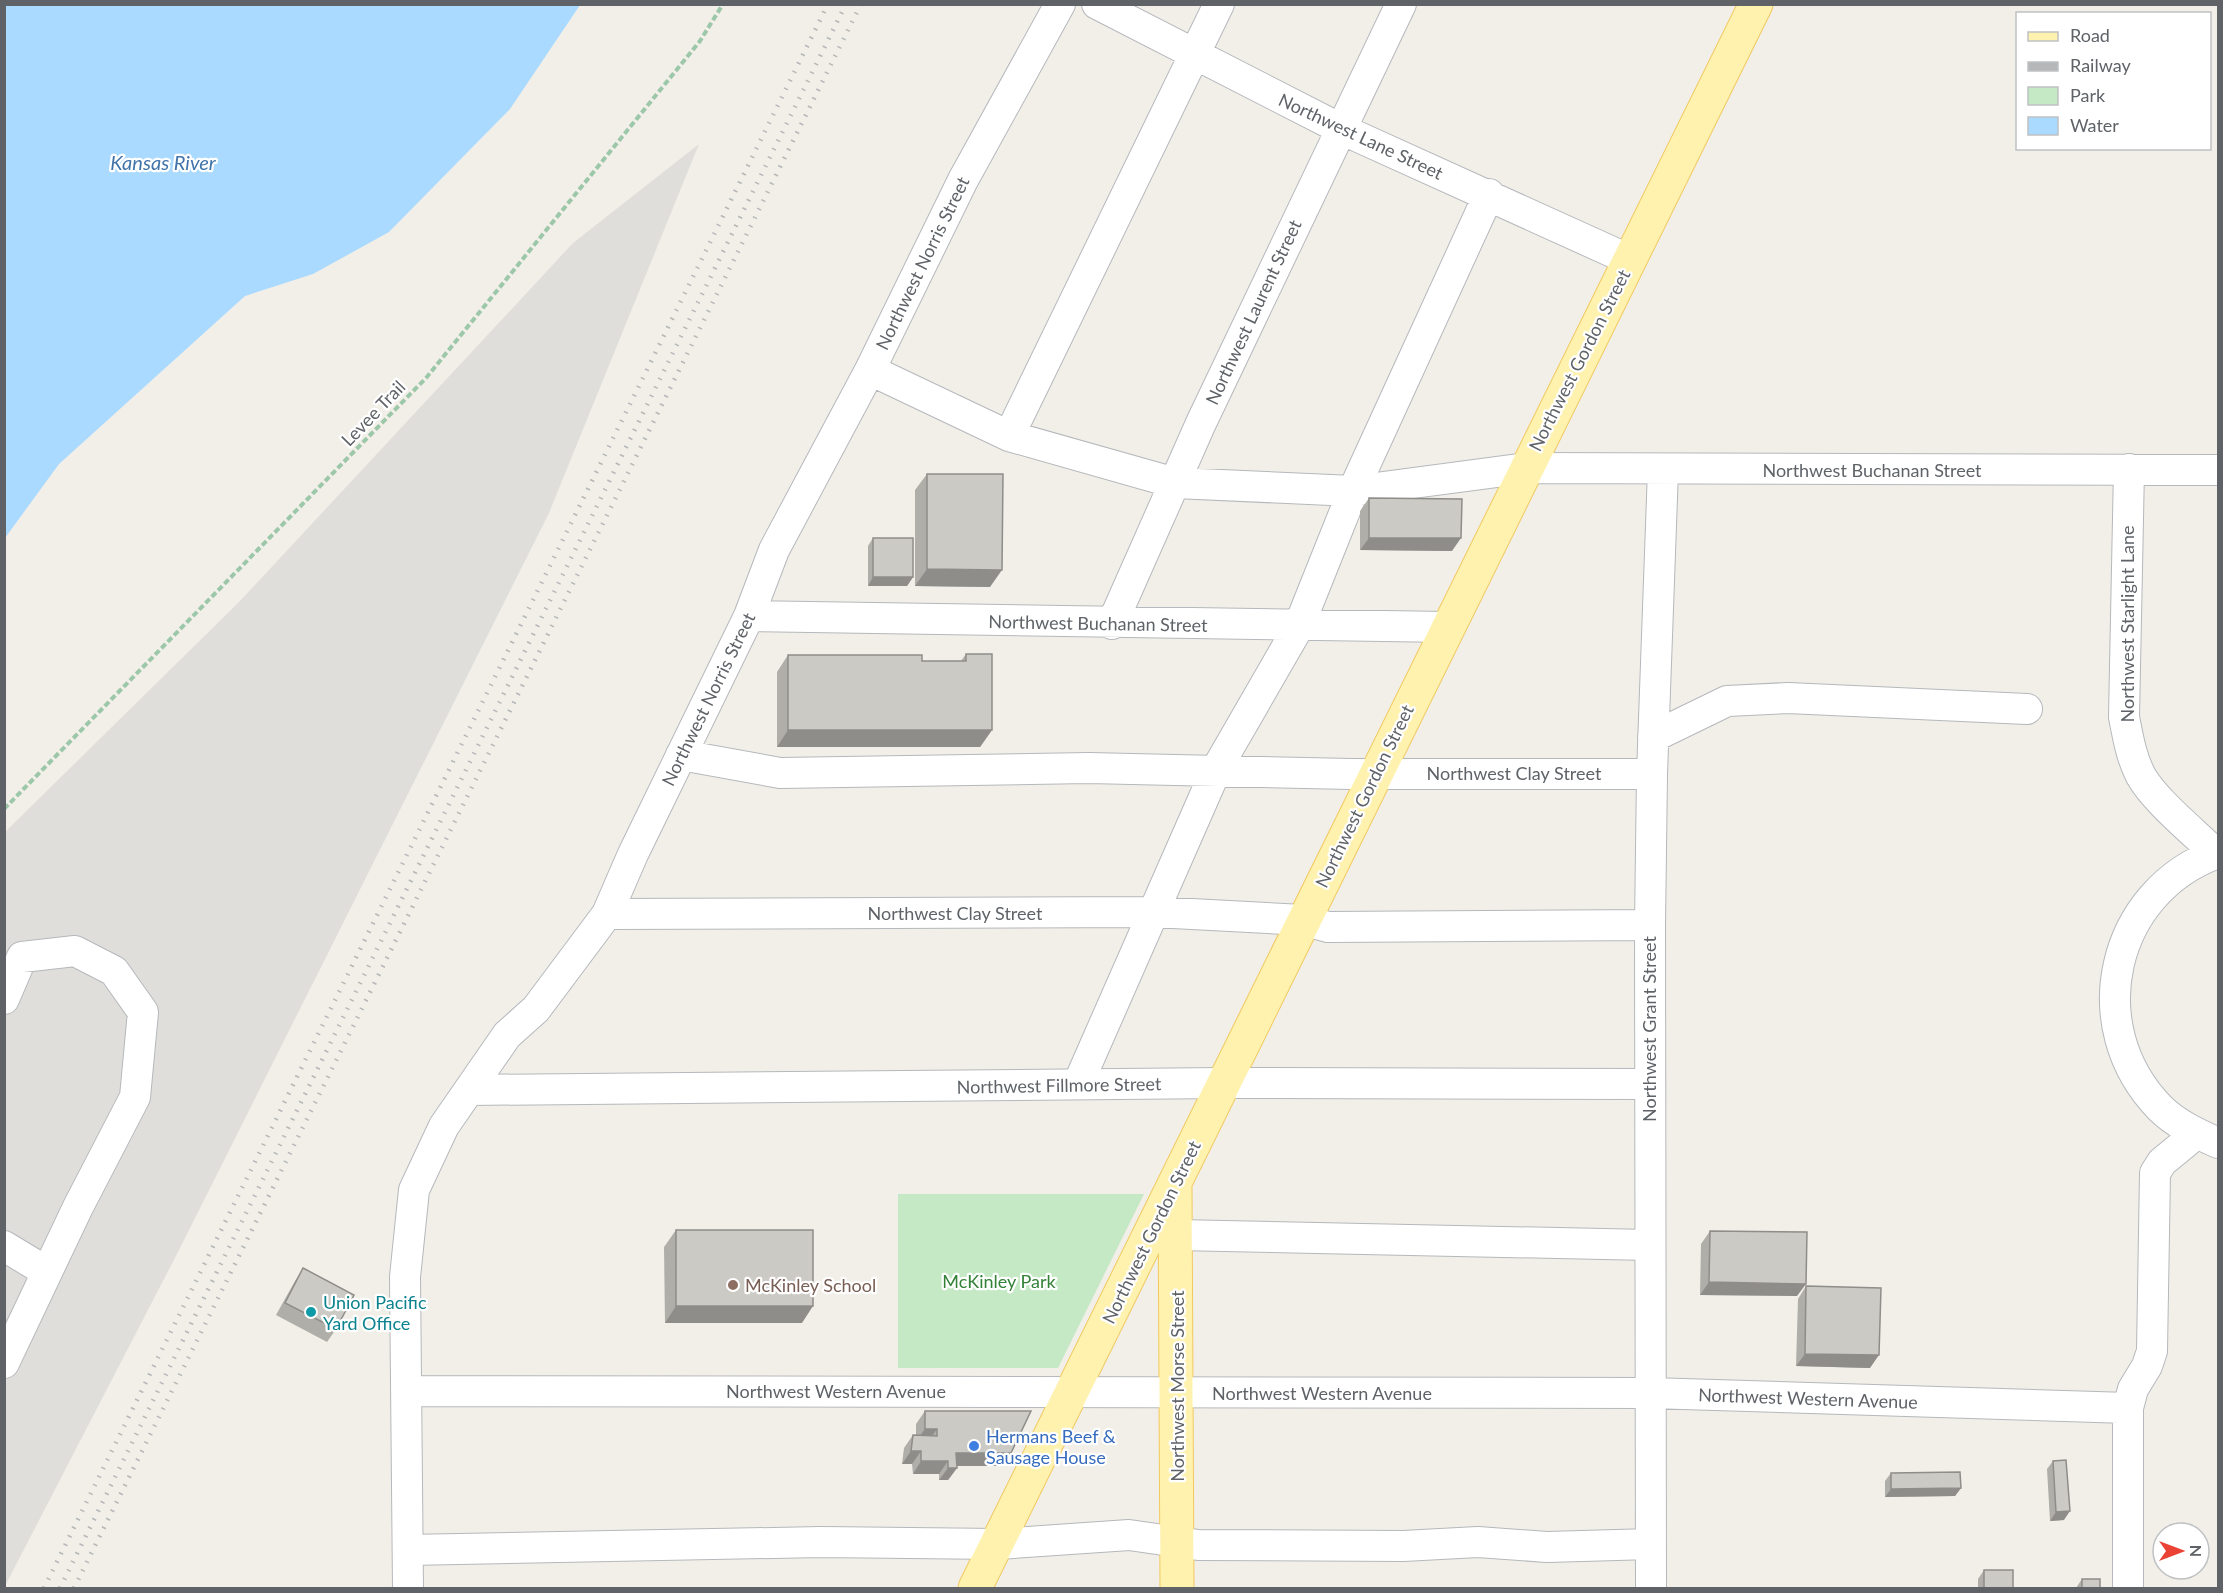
<svg xmlns="http://www.w3.org/2000/svg" width="2223" height="1593" font-family="Lato,sans-serif">
  <style>
    .industrial { fill: #e0deda }
    .green { fill: #c5e8c5 }
    .water { fill: #aadaff }
    .lines { fill: none; stroke-linecap: round; stroke-linejoin: round }
    .minor-casing { stroke: #b5b8bc; stroke-width: 32 }
    .major-casing { stroke: #f2c960; stroke-width: 35 }
    .path { stroke: #9cc7a9; stroke-width: 4; stroke-dasharray: 6 3; stroke-linecap: butt }
    .minor { stroke: #fff; stroke-width: 30 }
    .major { stroke: #fff2af; stroke-width: 33 }
    .rail { stroke: #b6b7b8; stroke-width: 4.5; stroke-dasharray: 1.5 8; stroke-linecap: butt }
    .wall { fill: #afaea9 }
    .shaded-wall { fill: #8f8d8a }
    .building { fill: #cccac5; stroke: #8f8d8a; stroke-width: 1.5 }
    .education-dot { fill: #8d6e63; stroke: #fff; stroke-width: 2 }
    .culture-dot { fill: #0f9aa8; stroke: #fff; stroke-width: 2 }
    .shop-dot { fill: #3f7fe0; stroke: #fff; stroke-width: 2 }
    .labels { text-anchor: middle; dominant-baseline: central; stroke-width: 4.5; stroke-linejoin: round; paint-order: stroke }
    .street-label { font-size: 18px; fill: #5f6368; stroke: #fff }
    .park-label { font-size: 18px; fill: #348238; stroke: #fff }
    .education-label { font-size: 18px; fill: #785e54; stroke: #fff; text-anchor: start }
    .culture-label { font-size: 18px; fill: #0d838f; stroke: #fff; text-anchor: start }
    .shop-label { font-size: 18px; fill: #366cbe; stroke: #fff; text-anchor: start }
    .water-label { font-size: 20px; font-style: italic; fill: #4174aa; stroke: #fff }
  </style>
  <rect width="100%" height="100%" fill="#f1efe8"/>
  <!-- industrial -->
  <path class="industrial" d="M699,144L549,513L178,1252L5,1586V832L240,601L573,243Z"/>
  <!-- green -->
  <path class="green" d="M898,1194H1144L1058,1368H898Z"/>
  <!-- water -->
  <path class="water" d="M5,4H580V5L510,109L389,232L313,274L245,296L59,464L5,538Z"/>
  <g class="lines">
    <defs>
      <path id="minor" d="M1097,4L1343,130L1630,260
        M870,370L1009,436L1175,483L1353,491L1526,468L2218,470
        M1009,436L1219,4
        M2129,469L2124,717C2128,737 2131,757 2141,776C2155,801 2195,833 2216,854
        M749,616L1448,627
        M1112,624L1201,423L1401,4
        M1653,737L1727,701L1788,698L2027,709
        M681,755L780,773L1089,768L1351,774H1652
        M2218,853C2111,891 2080,1026 2160,1108C2176,1124 2198,1134 2218,1143
        M607,914L1154,912L1303,920L1328,927L1650,925
        M4,999L22,957L75,951L114,971L143,1012L135,1097L78,1207L4,1363
        M1078,1084L1216,770L1299,626L1353,491L1489,194
        M469,1090L1222,1083L1648,1084
        M1177,1235L1649,1245
        M4,1246L47,1272
        M408,1391L1650,1393L2128,1408
        M408,1550L821,1542L998,1544L1129,1535L1198,1545L1403,1546L1478,1542L1547,1547L1651,1544
        M408,1588L405,1277L414,1190L444,1126L507,1035L536,1009L607,914L633,854L749,616L774,550L870,370L963,180L1060,4
        M1651,1588L1650,925L1652,774L1663,470
        M2128,1588V1408L2133,1389L2147,1366L2152,1351L2155,1173L2162,1162L2196,1134"/>
      <path id="major" d="M1175,1188L1177,1588
        M975,1588L1756,4"/>
    </defs>
    <!-- minor casing -->
    <use href="#minor" class="minor-casing"/>
    <!-- major casing -->
    <use href="#major" class="major-casing"/>
    <!-- path -->
    <path class="path" d="M4,809L426,378L700,41L723,4"/>
    <!-- minor -->
    <use href="#minor" class="minor"/>
    <!-- major -->
    <use href="#major" class="major"/>
    <!-- rail -->
    <path class="rail" d="M44,1588L828,4
      M60,1588L846,4
      M74,1588L861,4"/>
  </g>
  <!-- wall -->
  <path class="wall" d="M927,474L990,587L915,586V490Z
    M1369,498L1452,551L1360,550V511Z
    M873,538L913,577L907,586H868V546Z
    M966,654L992,730L980,747H777V672L788,655L922,661H961Z
    M676,1230L802,1323H665L664,1247Z
    M1710,1231L1797,1296L1700,1295L1701,1244Z
    M303,1268L336,1329L327,1342L276,1315L295,1281Z
    M1806,1286L1870,1368L1796,1366L1798,1299Z
    M925,1411L1002,1466H957V1468L948,1480H939V1474H913L912,1464H902L904,1448L913,1435H916V1424Z
    M2053,1461L2064,1520L2050,1521L2047,1469Z
    M1891,1473L1961,1488L1955,1496L1885,1497V1481Z
    M1984,1570L2013,1588H1978V1579Z
    M2082,1579L2100,1588H2076Z"/>
  <!-- shaded-wall -->
  <path class="shaded-wall" d="M1369,538H1461L1452,551L1360,550Z
    M927,569L1002,570L990,587L915,586Z
    M873,577H913L907,586H868Z
    M788,730H992L980,747H777Z
    M1709,1282L1806,1284L1797,1296L1700,1295Z
    M676,1306H813L802,1323H665Z
    M1805,1354L1879,1355L1870,1368L1796,1366Z
    M925,1429H937L928,1442L916,1441Z
    M911,1451H921L912,1464H902Z
    M956,1453H1011L1002,1466H947Z
    M921,1461H948L939,1474H913Z
    M948,1468H957L948,1480H939Z
    M1961,1488L1955,1496L1885,1497L1891,1489Z
    M2070,1511L2064,1520L2050,1521L2056,1512Z"/>
  <!-- building -->
  <path class="building" d="M927,474H1003L1002,570L927,569Z
    M1369,498L1462,499L1461,538H1369Z
    M873,538H913V577H873Z
    M966,654H992V730H788V655H922V661H966Z
    M676,1230H813V1306H676Z
    M1710,1231L1807,1232L1806,1284L1709,1282Z
    M303,1268L354,1295L336,1329L285,1303Z
    M1806,1286L1881,1288L1879,1355L1805,1354Z
    M925,1411H1031L1011,1453H956L957,1468H948V1461H921V1451H911L913,1435L937,1436V1429H925Z
    M2066,1460L2070,1511L2056,1512L2053,1461Z
    M1960,1472L1961,1488L1891,1489V1473Z
    M1984,1570H2013V1588H1984Z
    M2082,1579H2100V1588H2082Z"/>
  <!-- markers -->
  <circle class="education-dot" cx="733" cy="1285" r="6"/>
  <circle class="culture-dot" cx="311" cy="1312" r="6"/>
  <circle class="shop-dot" cx="974" cy="1446" r="6"/>
  <g class="labels">
    <!-- street labels -->
    <g class="street-label">
      <text transform="translate(1361 136) rotate(25)">Northwest Lane Street</text>
      <text transform="translate(922 263) rotate(-64)">Northwest Norris Street</text>
      <text transform="translate(1253 312) rotate(-65)">Northwest Laurent Street</text>
      <text transform="translate(1579 360) rotate(-63)">Northwest Gordon Street</text>
      <text transform="translate(373 413) rotate(-46)">Levee Trail</text>
      <text x="1872" y="470">Northwest Buchanan Street</text>
      <text transform="translate(1098 623) rotate(1)">Northwest Buchanan Street</text>
      <text transform="translate(2127 624) rotate(-90)">Northwest Starlight Lane</text>
      <text transform="translate(708 699) rotate(-64)">Northwest Norris Street</text>
      <text x="1514" y="773">Northwest Clay Street</text>
      <text transform="translate(1364 796) rotate(-64)">Northwest Gordon Street</text>
      <text x="955" y="913">Northwest Clay Street</text>
      <text transform="translate(1649 1029) rotate(-90)">Northwest Grant Street</text>
      <text transform="translate(1059 1085) rotate(-1)">Northwest Fillmore Street</text>
      <text transform="translate(1151 1232) rotate(-64)">Northwest Gordon Street</text>
      <text transform="translate(1177 1386) rotate(-90)">Northwest Morse Street</text>
      <text x="836" y="1391">Northwest Western Avenue</text>
      <text x="1322" y="1393">Northwest Western Avenue</text>
      <text transform="translate(1808 1398) rotate(2)">Northwest Western Avenue</text>
    </g>
    <!-- park labels -->
    <g class="park-label">
      <text x="999" y="1281">McKinley Park</text>
    </g>
    <!-- education labels -->
    <g class="education-label">
      <text x="745" y="1285">McKinley School</text>
    </g>
    <!-- culture labels -->
    <g class="culture-label">
      <text x="323" y="1302">Union Pacific<tspan x="323" dy="21">Yard Office</tspan></text>
    </g>
    <!-- shop labels -->
    <g class="shop-label">
      <text x="986" y="1436">Hermans Beef &amp;<tspan x="986" dy="21">Sausage House</tspan></text>
    </g>
    <!-- water labels -->
    <g class="water-label">
      <text x="163" y="162">Kansas River</text>
    </g>
  </g>
  <!-- border -->
  <rect width="2223" height="1593" fill="none" stroke="#5f6368" stroke-width="12"/>
  <!-- legend -->
  <rect x="2016" y="12" width="195" height="138" fill="#ffffff" stroke="#bfc1c3" stroke-width="1.5"/>
  <rect x="2028" y="32" width="30" height="9" fill="#fff2af" stroke="#bfc1c3" stroke-width="1.5"/>
  <text x="2070" y="42" font-size="18" fill="#5f6368">Road</text>
  <rect x="2028" y="62" width="30" height="9" fill="#b6b7b8" stroke="#bfc1c3" stroke-width="1.5"/>
  <text x="2070" y="72" font-size="18" fill="#5f6368">Railway</text>
  <rect x="2028" y="87" width="30" height="18" fill="#c5e8c5" stroke="#bfc1c3" stroke-width="1.5"/>
  <text x="2070" y="102" font-size="18" fill="#5f6368">Park</text>
  <rect x="2028" y="117" width="30" height="18" fill="#aadaff" stroke="#bfc1c3" stroke-width="1.5"/>
  <text x="2070" y="132" font-size="18" fill="#5f6368">Water</text>
  <!-- north arrow -->
  <g transform="translate(2181 1551) rotate(90)"><circle r="28" fill="#ffffff" stroke="#bfc1c3" stroke-width="1.5"/>
  <path d="M0-4.5L10 22L0 15L-10 22Z" fill="#ea4335"/>
  <text y="-9" font-size="16" font-weight="bold" text-anchor="middle" fill="#5f6368">N</text>
  </g>
</svg>
